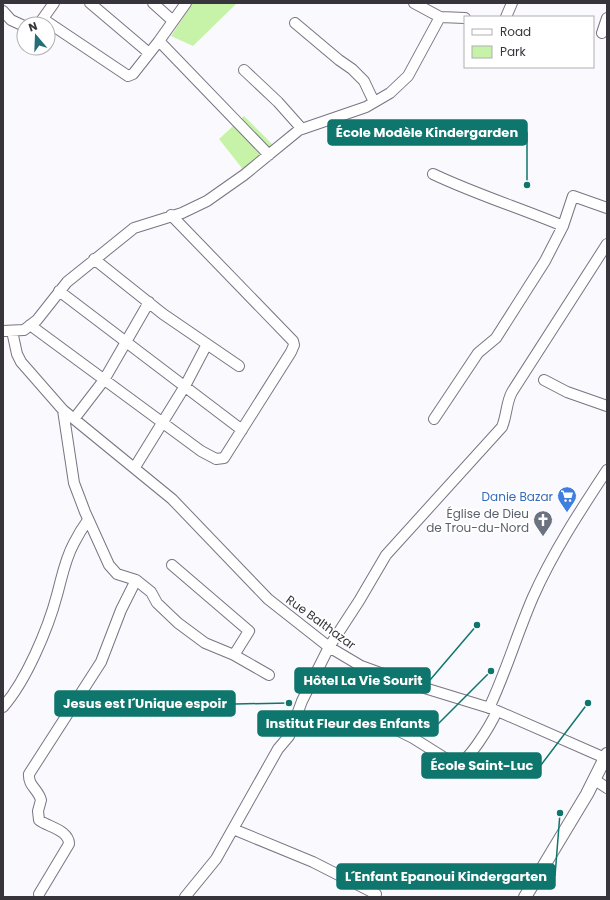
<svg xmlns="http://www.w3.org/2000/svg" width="610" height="900" font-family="Poppins,sans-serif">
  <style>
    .green { fill: #c6f3a8 }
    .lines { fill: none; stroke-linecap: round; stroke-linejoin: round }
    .minor-casing { stroke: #7a7484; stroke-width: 12 }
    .tertiary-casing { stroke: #7a7484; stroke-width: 14 }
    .minor { stroke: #fff; stroke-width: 10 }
    .tertiary { stroke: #fff; stroke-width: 12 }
    .labels { text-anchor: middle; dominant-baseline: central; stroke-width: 4; stroke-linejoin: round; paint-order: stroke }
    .shop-label { font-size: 12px; fill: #366cbe; stroke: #fff; text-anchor: end }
    .worship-label { font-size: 12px; fill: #5b616d; stroke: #fff; text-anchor: end }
    .street-label { font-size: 12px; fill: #37343b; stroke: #fff }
    .leader { fill: none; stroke: #0f766e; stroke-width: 1.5 }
    .callout-dot { fill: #0f766e; stroke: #fff; stroke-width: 1.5 }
    .callout { fill: #0f766e; stroke: #0f766e; stroke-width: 1.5 }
    .callout-label { font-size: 13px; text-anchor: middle; font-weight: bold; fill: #fff }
  </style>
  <rect width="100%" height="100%" fill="#faf9fd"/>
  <!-- green -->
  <path class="green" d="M193,3H237L193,46L171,36Z
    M244,116L276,148L245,172L219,139Z"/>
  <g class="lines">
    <defs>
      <path id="minor" d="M90,3L149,53
        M153,3L173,21
        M186,3L159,41L269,155
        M414,3L440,17L465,18
        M3,11L11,20L24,26
        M506,17L512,3
        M43,19L128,76L133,74L159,41
        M295,23L339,60L352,69L364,81L374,102
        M39,24L54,3
        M602,33L607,18
        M244,70L278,102L302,129
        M433,174C475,194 520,208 563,226
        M94,259L163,314L239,366
        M59,291L242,430
        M30,325L201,451L216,459L224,458L291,352L294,345L293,341L171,215
        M3,331L24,330L37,320L67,282L134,228L182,213L207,201L244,175L299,130L366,107L390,93L408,76L440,17
        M12,331L17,354L21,362L63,410L172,499L268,599L329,647L361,666L405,682L493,709L605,758
        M544,380L567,392L607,406
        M63,410L74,483L85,512L109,565L117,574L136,580L151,592L157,603L178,623L205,643L234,655L269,675
        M74,419L104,380L149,302
        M434,419L478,353L496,338L545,261L563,226L573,196L607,208
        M135,467L185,386L207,344
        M172,565L249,631L234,655
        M3,707C26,681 48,629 57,595C62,577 65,559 74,543C78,535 83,527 88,520
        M489,708C506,672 517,634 533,597C553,552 580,511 607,470
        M379,721L413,738L456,765C469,762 491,724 497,711
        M595,780L607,788
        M233,829L313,862L376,894
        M39,894L69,844C69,830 48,827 39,820L38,811L41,800C38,789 28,786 29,774L101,662L121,610L136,580
        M185,897L216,859L278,749L289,736L302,701L329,647L359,601L386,555L502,427C507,415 506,403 512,392L607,244"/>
      <path id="tertiary" d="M525,897L587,794L607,754"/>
    </defs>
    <!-- minor casing -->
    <use href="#minor" class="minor-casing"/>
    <!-- tertiary casing -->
    <use href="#tertiary" class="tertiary-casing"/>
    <!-- minor -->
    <use href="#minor" class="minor"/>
    <!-- tertiary -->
    <use href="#tertiary" class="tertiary"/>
  </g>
  <!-- icons -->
  <defs>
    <symbol id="supermarket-pin" viewBox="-11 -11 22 30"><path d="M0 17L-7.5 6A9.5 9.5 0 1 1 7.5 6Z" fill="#3f7fe0" stroke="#fff"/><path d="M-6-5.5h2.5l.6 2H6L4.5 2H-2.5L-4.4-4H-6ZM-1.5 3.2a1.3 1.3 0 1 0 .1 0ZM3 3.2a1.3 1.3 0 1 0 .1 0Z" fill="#fff"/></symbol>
    <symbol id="church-pin" viewBox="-11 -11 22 30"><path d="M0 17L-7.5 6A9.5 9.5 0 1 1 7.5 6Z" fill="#6b7280" stroke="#fff"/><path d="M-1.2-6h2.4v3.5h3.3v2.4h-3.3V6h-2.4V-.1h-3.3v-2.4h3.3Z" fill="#fff"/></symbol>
  </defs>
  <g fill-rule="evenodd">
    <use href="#supermarket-pin" x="556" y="485" width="22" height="30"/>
    <use href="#church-pin" x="532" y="509" width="22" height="30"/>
  </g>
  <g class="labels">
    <!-- shop labels -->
    <g class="shop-label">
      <text x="553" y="496">Danie Bazar</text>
    </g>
    <!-- worship labels -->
    <g class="worship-label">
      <text x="529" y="513">Église de Dieu<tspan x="529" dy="14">de Trou-du-Nord</tspan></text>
    </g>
    <!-- street labels -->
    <g class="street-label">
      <text transform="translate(321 622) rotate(36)">Rue Balthazar</text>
    </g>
  </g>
  <!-- callouts -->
  <path class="leader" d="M527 185L527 132M477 625L430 680M289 703L235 704M491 671L438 724M588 703L541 765M560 813L555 876"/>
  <g class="callout-dot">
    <circle cx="527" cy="185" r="4"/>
    <circle cx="477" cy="625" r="4"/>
    <circle cx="289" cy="703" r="4"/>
    <circle cx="491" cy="671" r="4"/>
    <circle cx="588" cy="703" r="4"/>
    <circle cx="560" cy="813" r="4"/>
  </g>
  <g class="callout">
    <rect x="328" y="120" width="199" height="25" rx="4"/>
    <rect x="295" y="668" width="135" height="25" rx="4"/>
    <rect x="55" y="691" width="180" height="25" rx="4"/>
    <rect x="258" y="711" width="180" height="25" rx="4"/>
    <rect x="422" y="753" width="119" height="25" rx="4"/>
    <rect x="337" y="864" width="218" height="25" rx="4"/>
  </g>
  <g class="callout-label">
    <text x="427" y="137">École Modèle Kindergarden</text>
    <text x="363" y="685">Hôtel La Vie Sourit</text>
    <text x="145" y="708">Jesus est l´Unique espoir</text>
    <text x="348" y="728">Institut Fleur des Enfants</text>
    <text x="482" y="770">École Saint-Luc</text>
    <text x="446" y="881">L´Enfant Epanoui Kindergarten</text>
  </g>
  <!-- border -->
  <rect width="610" height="900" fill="none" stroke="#37343b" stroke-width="8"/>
  <!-- legend -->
  <rect x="464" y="16" width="130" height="52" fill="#ffffff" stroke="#afaeb1"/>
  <rect x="472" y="29" width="20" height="6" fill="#ffffff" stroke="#afaeb1"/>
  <text x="500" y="36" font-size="12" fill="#37343b">Road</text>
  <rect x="472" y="46" width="20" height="12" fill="#c6f3a8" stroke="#afaeb1"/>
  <text x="500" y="56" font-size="12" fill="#37343b">Park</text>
  <!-- north arrow -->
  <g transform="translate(36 36) rotate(341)"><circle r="19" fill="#ffffff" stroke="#afaeb1"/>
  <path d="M0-3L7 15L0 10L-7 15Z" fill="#256e78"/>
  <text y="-6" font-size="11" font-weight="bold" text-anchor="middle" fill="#37343b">N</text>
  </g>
</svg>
